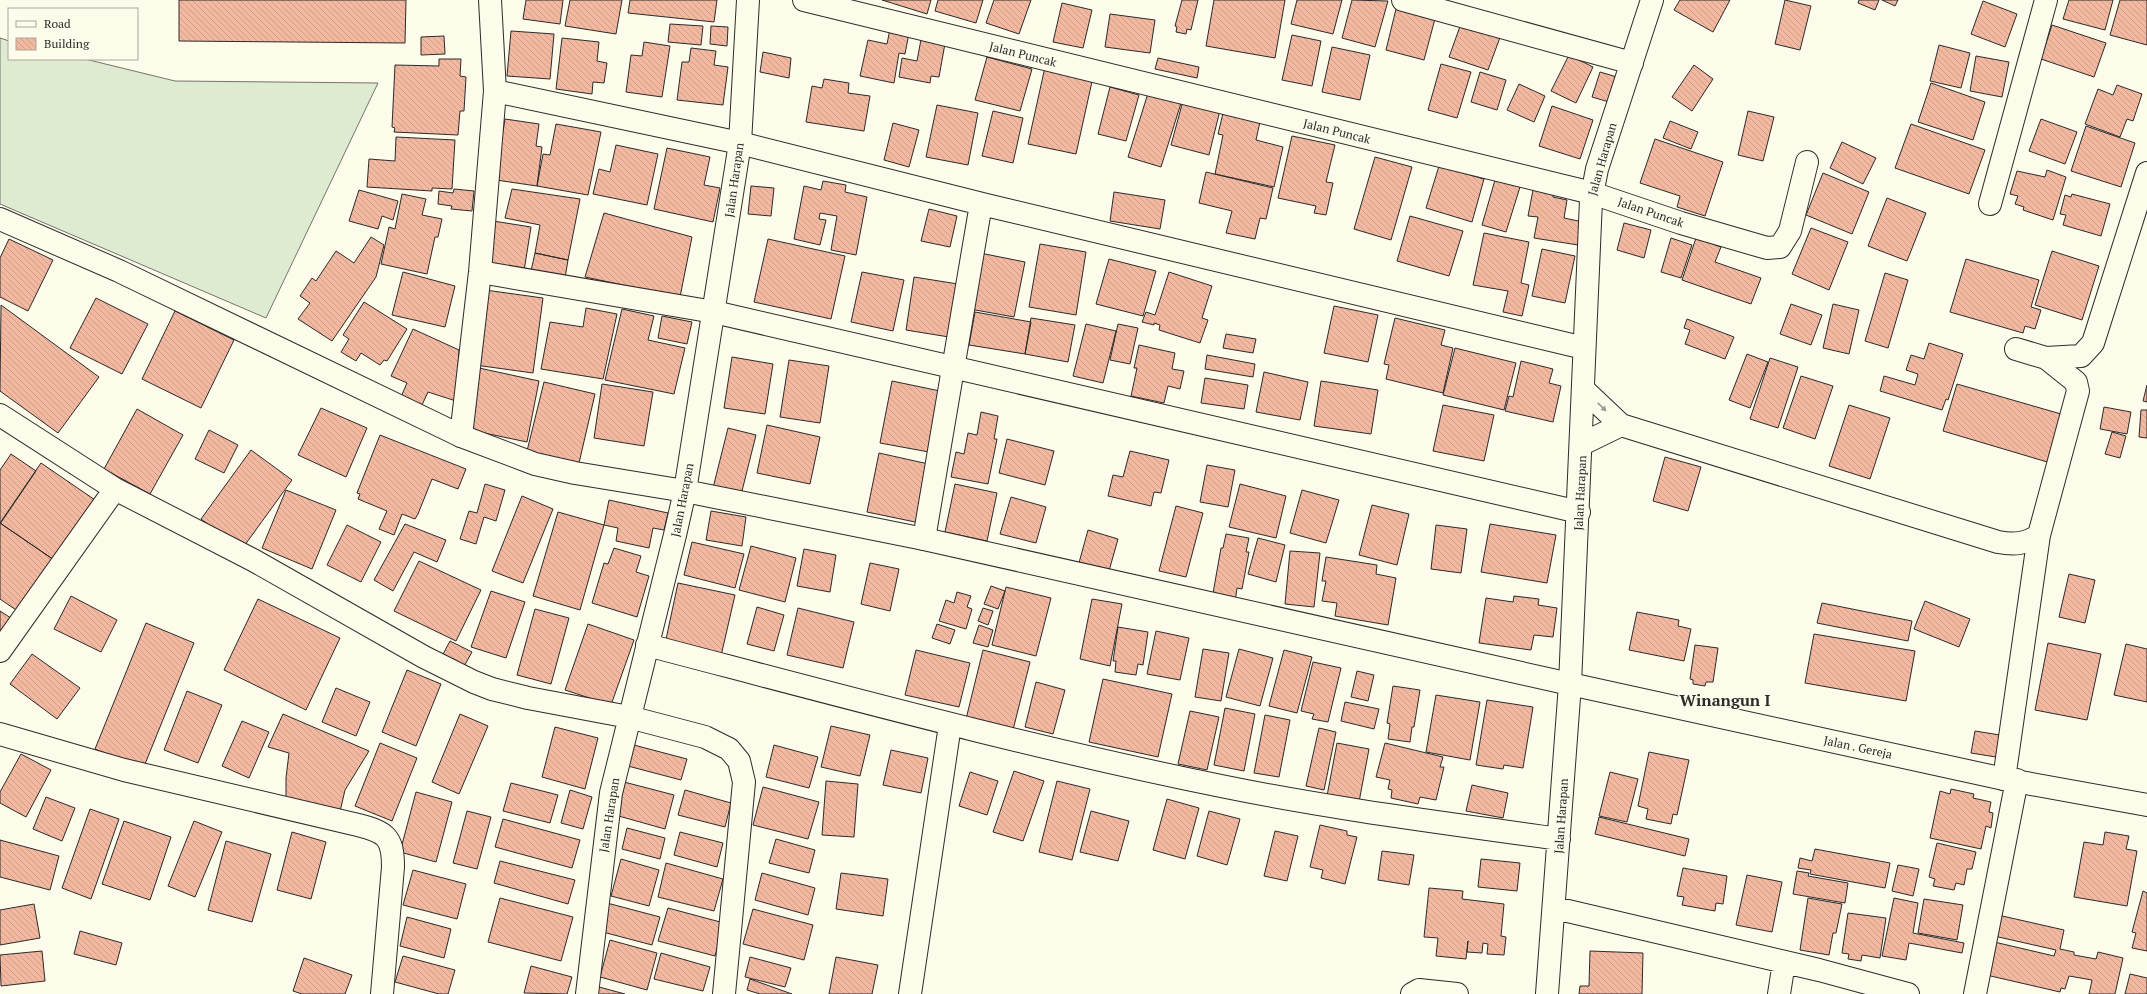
<svg xmlns="http://www.w3.org/2000/svg" width="2147" height="994" font-family="'PT Serif',serif">
  <style>
    .pitch { fill: #deebd1; stroke: #74746e }
    .building { fill: url(#building-back-hatch); stroke: #2b2b2b }
    .lines { fill: none; stroke-linecap: round; stroke-linejoin: round }
    .minor-casing { stroke: #2b2b2b; stroke-width: 24 }
    .tertiary-casing { stroke: #2b2b2b; stroke-width: 24 }
    .minor { stroke: #fdfbea; stroke-width: 22 }
    .tertiary { stroke: #fdfbea; stroke-width: 22 }
    .oneway { fill: #9e9d94 }
    .labels { text-anchor: middle; dominant-baseline: central; stroke-width: 3; stroke-linejoin: round; paint-order: stroke }
    .street-label { font-size: 12px; fill: #2b2b2b; stroke: #fdfbea }
    .district-label { font-size: 16px; font-weight: bold; fill: #2b2b2b; stroke: #fdfbea }
  </style>
  <defs>
    <pattern id="building-back-hatch" width="6" height="6" patternUnits="userSpaceOnUse"><rect width="6" height="6" fill="#f2b8a0"/><path d="M-1 5l2 2M0 0l6 6M5-1l2 2" fill="none" stroke="#d09e8a"/></pattern>
  </defs>
  <rect width="100%" height="100%" fill="#fdfbea"/>
  <!-- pitch -->
  <path class="pitch" d="M0,38L9,41V59H85L175,81L378,83L266,318L0,204Z"/>
  <!-- building -->
  <path class="building" d="M179,0H406L405,43L179,41Z
    M526,0H563L560,24L523,19Z
    M570,0H622L616,34L565,26Z
    M630,0H717L714,22L628,13Z
    M882,0H931L927,14Z
    M938,0H983L976,23L935,11Z
    M994,0H1031L1019,34L986,23Z
    M1182,0H1198L1191,30L1187,29L1186,34L1176,32L1177,27L1175,26Z
    M1214,0H1285L1275,58L1206,46Z
    M1297,0H1342L1333,34L1291,24Z
    M1352,0L1388,1L1375,47L1342,38Z
    M1680,0H1730L1713,32L1674,10Z
    M1785,0L1811,6L1800,50L1775,44Z
    M1859,0H1879L1875,10L1858,3Z
    M1882,0H1898L1895,6Z
    M2069,0H2113L2105,30L2063,19Z
    M2120,0H2147V45L2110,35Z
    M1983,1L2017,14L2005,47L1971,34Z
    M1062,3L1092,10L1083,48L1053,42Z
    M1397,5L1436,15L1424,60L1386,50Z
    M1110,14L1155,20L1150,53L1105,47Z
    M1463,18L1502,32L1488,70L1449,57Z
    M670,24L703,26L701,45L668,42Z
    M891,24L910,28L905,54L899,53L894,83L860,76L868,40L887,44Z
    M2052,25L2106,43L2094,77L2041,59Z
    M711,26L728,27L727,46L710,44Z
    M511,31L554,34L550,79L507,76Z
    M922,34L946,38L939,77L931,76L930,83L899,77L902,58L917,61Z
    M1292,35L1321,41L1312,86L1282,80Z
    M444,36L445,54L421,55V37Z
    M562,38L599,42L597,61L607,63L604,83L593,82L592,94L556,89Z
    M644,42L670,46L662,97L626,92L631,55L642,56Z
    M1939,45L1970,53L1961,88L1930,81Z
    M1332,47L1370,55L1360,100L1322,92Z
    M691,48L716,51L714,65L728,67L723,105L677,100L682,62H689Z
    M763,52L791,58L789,78L760,72Z
    M1569,55L1593,67L1576,103L1551,91Z
    M1976,56L2009,62L2002,97L1970,91Z
    M987,57L1032,69L1020,111L975,100Z
    M1158,58L1199,67L1197,78L1155,69Z
    M439,59H461L460,76L466,77L464,111H460L458,135L394,132L395,128L392,127L395,65L439,66Z
    M1441,64L1471,72L1457,118L1428,110Z
    M1694,65L1713,79L1692,111L1672,97Z
    M1045,67L1093,77L1076,154L1028,144Z
    M1480,72L1506,80L1497,110L1471,102Z
    M1600,72L1617,77L1609,102L1592,97Z
    M824,79L849,83L848,93L870,96L864,131L806,122L812,86L822,88Z
    M1931,83L1985,102L1973,140L1918,122Z
    M1519,84L1545,96L1534,122L1507,110Z
    M2117,85L2142,94L2133,121L2127,119L2120,137L2085,124L2098,89L2113,95Z
    M1110,87L1139,95L1126,141L1098,134Z
    M1149,90L1182,100L1161,167L1128,157Z
    M1184,97L1221,106L1209,155L1171,145Z
    M937,105L978,113L968,165L926,157Z
    M1552,106L1593,120L1580,159L1539,146Z
    M1224,109L1261,117L1256,140L1283,147L1274,187L1215,174L1223,135L1218,134Z
    M993,111L1023,118L1013,163L982,156Z
    M1748,111L1774,117L1763,161L1738,155Z
    M505,119L539,124L536,146L542,147L537,186L496,180V130L503,131Z
    M2041,119L2077,132L2065,164L2029,151Z
    M1670,121L1698,132L1691,149L1663,138Z
    M893,123L919,130L909,167L884,160Z
    M556,124L601,132L588,195L537,186L543,154L550,155Z
    M1911,124L1985,150L1969,194L1895,168Z
    M2086,126L2135,143L2121,187L2071,171Z
    M1292,136L1335,145L1326,182L1333,183L1326,215L1314,213L1316,206L1278,198Z
    M396,137L455,140L452,189L432,188V191L367,187L369,159L395,161Z
    M1655,139L1723,162L1705,216L1677,207L1680,196L1640,183Z
    M1842,142L1876,158L1863,184L1830,168Z
    M616,145L658,154L647,205L593,194L599,169L610,172Z
    M667,148L710,157L704,185L720,188L713,222L654,209Z
    M1375,157L1412,167L1391,240L1354,229Z
    M1439,166L1484,179L1472,222L1426,208Z
    M2047,170L2066,177L2053,220L2023,210L2024,207L2015,204L2018,196L2010,194L2017,171L2045,177Z
    M1206,172L1273,188L1266,219L1260,218L1255,239L1226,233L1232,211L1199,203Z
    M1823,173L1869,192L1852,234L1806,215Z
    M1495,180L1520,187L1506,232L1482,225Z
    M823,181L846,185L845,192L867,197L856,255L831,250L837,216L820,213L819,219L826,220L820,245L794,239L804,186L821,190Z
    M1534,185L1554,189L1553,197L1567,200L1564,218L1583,222L1578,245L1534,238L1538,217L1528,216Z
    M751,186L774,188L771,216L748,214Z
    M454,189L474,191L472,211L451,209L452,206L438,204L439,191L453,193Z
    M512,189L580,199L568,260L535,253L540,225L505,218Z
    M359,190L398,201L393,220L382,216L378,229L349,221Z
    M1114,192L1165,200L1160,229L1110,221Z
    M402,194L426,199L422,215L442,219L438,237H435L427,274L381,264L389,227L395,229Z
    M2072,194L2110,204L2101,236L2063,225L2066,215L2060,214L2065,195L2071,197Z
    M1887,198L1926,213L1907,261L1868,246Z
    M929,209L957,216L950,247L921,241Z
    M604,213L692,237L680,297L585,277Z
    M1410,216L1463,231L1449,276L1397,261Z
    M493,221L531,227L524,271L486,265Z
    M1624,223L1651,230L1644,258L1617,250Z
    M1811,228L1848,242L1829,290L1792,274Z
    M1484,233L1529,242L1521,283L1529,285L1522,316L1503,312L1508,291L1473,285Z
    M371,237L384,245L376,277L332,341L298,319L310,303L300,296L312,278L316,281L336,251L354,263Z
    M1671,238L1692,245L1681,278L1661,272Z
    M1696,238L1721,247L1715,262L1761,278L1751,304L1682,280Z
    M9,239L53,260L28,311L0,297V258Z
    M768,239L845,256L831,319L754,302Z
    M1040,244L1086,252L1076,315L1029,307Z
    M1542,249L1575,256L1565,303L1532,296Z
    M2052,251L2099,266L2082,320L2035,305Z
    M535,253L568,260L565,278L531,271Z
    M980,253L1025,262L1014,317L970,309Z
    M1109,259L1156,271L1143,316L1096,304Z
    M1966,259L2039,280L2031,307L2041,310L2035,329L2025,326L2023,333L1950,312Z
    M403,272L455,286L445,327L392,315Z
    M862,272L904,280L893,331L851,322Z
    M1169,272L1212,286L1202,318L1208,320L1200,343L1159,330L1160,325L1154,323V325L1142,322L1146,312L1155,315Z
    M1885,273L1908,280L1888,348L1865,341Z
    M914,277L958,284L949,337L906,330Z
    M485,290L543,298L533,373L475,365Z
    M96,298L148,324L122,374L70,348Z
    M364,302L407,329L387,361L384,360L380,365L361,353L356,361L341,352L349,339L343,335Z
    M1791,304L1822,315L1811,345L1780,334Z
    M1833,304L1859,310L1849,354L1823,348Z
    M1,305L99,377L58,433L0,391Z
    M1334,306L1378,315L1368,362L1324,353Z
    M586,308L617,314L603,379L541,369L550,322L583,327Z
    M622,309L654,316L648,340L685,348L674,394L605,380Z
    M175,311L234,340L201,408L142,379Z
    M975,312L1031,322L1025,354L969,345Z
    M662,316L692,322L687,344L658,338Z
    M1031,318L1075,325L1068,362L1025,354Z
    M1395,318L1445,330L1441,345L1453,348L1443,393L1386,379L1389,365L1384,364Z
    M1687,319L1734,337L1725,359L1685,344L1690,330L1684,328Z
    M1086,324L1116,331L1103,383L1073,376Z
    M1118,324L1138,328L1130,364L1110,360Z
    M413,329L459,350L456,401L428,392L422,405L401,397L407,383L391,376Z
    M1226,334L1256,339L1253,353L1223,348Z
    M1929,343L1963,354L1948,400L1946,399L1942,410L1880,391L1884,376L1915,385L1918,374L1906,370L1911,355L1924,359Z
    M1139,345L1175,353L1172,369L1184,371L1180,389L1168,386L1164,403L1131,396L1137,368H1134Z
    M1455,348L1516,363L1504,410L1443,395Z
    M1747,354L1768,362L1750,408L1729,400Z
    M1207,355L1255,364L1253,377L1205,369Z
    M732,357L773,364L765,414L724,408Z
    M1770,358L1798,367L1778,428L1750,419Z
    M789,360L829,366L820,423L780,417Z
    M1521,361L1553,369L1549,383L1561,386L1553,422L1505,411L1509,396L1513,397Z
    M479,368L539,381L527,442L470,430L476,406L471,405Z
    M1264,372L1308,382L1300,420L1256,412Z
    M1801,376L1833,386L1815,439L1783,428Z
    M1205,378L1248,385L1244,409L1201,403Z
    M892,381L940,391L929,452L880,443Z
    M1321,381L1378,390L1371,434L1314,426Z
    M544,382L595,394L579,463L527,451Z
    M602,384L653,392L644,446L594,438Z
    M1957,384L2068,416L2054,464L1943,431Z
    M2147,385V402L2143,401Z
    M1443,405L1494,415L1484,461L1433,451Z
    M1849,405L1890,418L1870,479L1829,466Z
    M2104,407L2131,412L2127,434L2100,429Z
    M321,408L367,428L346,477L298,455Z
    M137,409L183,435L150,494L104,469Z
    M2141,410H2147V438L2139,437Z
    M981,412L998,416L994,439H997L988,484L951,477L956,452L964,454L968,433L977,435Z
    M767,425L820,437L810,484L757,473Z
    M728,428L756,435L741,495L713,488Z
    M209,430L238,445L224,473L195,459Z
    M2112,432L2126,436L2120,458L2105,454Z
    M380,435L466,469L458,489L432,479L418,514L415,519L402,514L394,535L379,529L387,511L358,499L360,494L357,493Z
    M1007,439L1054,451L1045,485L999,473Z
    M251,450L292,480L242,549L201,519Z
    M1130,451L1169,460L1161,493L1154,492L1151,506L1108,496L1113,475L1123,477Z
    M879,453L933,465L920,523L867,512Z
    M11,454L36,471L0,524V470Z
    M1665,457L1701,467L1688,511L1653,501Z
    M41,463L98,502L57,562L0,523Z
    M1207,465L1235,470L1228,507L1200,502Z
    M485,484L505,490L496,521L484,517L476,544L460,539L469,511L477,513Z
    M955,484L997,493L987,541L945,532Z
    M1240,484L1286,496L1276,538L1229,527Z
    M286,490L336,510L312,569L262,548Z
    M1302,490L1339,500L1326,543L1290,533Z
    M522,496L553,509L523,583L492,571Z
    M1011,497L1046,507L1036,543L1000,534Z
    M609,500L668,513L664,530L653,528L649,548L616,541L618,528L604,525Z
    M1372,505L1409,514L1397,565L1359,555Z
    M1176,506L1203,513L1186,577L1159,571Z
    M711,511L746,517L742,546L706,540Z
    M558,512L604,525L580,610L533,596Z
    M0,523L57,562L22,614L0,599Z
    M405,524L446,540L437,562L414,552L393,591L374,580Z
    M1490,524L1556,535L1547,583L1481,572Z
    M347,525L381,542L361,582L327,565Z
    M1436,525L1467,529L1461,573L1431,569Z
    M1088,530L1118,539L1107,578L1077,570Z
    M1226,534L1249,538L1246,552H1249L1242,589L1237,588L1235,603L1212,599L1221,548H1223Z
    M1258,538L1285,545L1276,582L1248,574Z
    M692,542L744,554L735,588L684,575Z
    M751,546L796,558L785,602L739,590Z
    M614,548L641,556L636,572L649,576L637,617L592,603L604,563L608,564Z
    M804,549L836,555L830,592L797,586Z
    M1290,551L1320,553L1314,607L1285,604Z
    M1326,557L1377,565L1376,574L1396,578L1388,625L1335,616L1337,603L1322,601L1326,581H1322Z
    M419,561L481,590L456,641L394,611Z
    M870,563L899,569L890,611L861,604Z
    M2069,574L2095,580L2085,623L2059,617Z
    M678,583L735,595L721,656L665,644Z
    M991,586L1005,591L998,609L984,604Z
    M1006,587L1051,598L1036,656L992,645Z
    M491,591L525,602L506,658L471,647Z
    M957,592L971,596L967,607L972,609L966,629L939,621L946,600L954,603Z
    M71,596L117,620L101,652L54,629Z
    M1514,596L1539,599L1538,605L1557,608L1553,637L1534,635L1531,650L1479,643L1486,598L1513,602Z
    M258,599L340,638L306,710L224,670Z
    M1092,599L1122,604L1110,666L1080,659Z
    M1925,601L1970,619L1959,647L1914,629Z
    M1822,603L1912,621L1908,641L1817,623Z
    M757,607L784,615L774,651L747,644Z
    M798,608L854,622L843,668L787,655Z
    M983,608L993,611L988,625L978,621Z
    M535,609L569,618L551,684L517,675Z
    M0,611L17,622L0,647Z
    M1637,612L1679,620L1678,626L1691,629L1684,661L1629,650Z
    M146,623L194,643L143,769L95,749Z
    M588,624L634,640L611,705L565,690Z
    M937,624L955,630L950,644L932,638Z
    M979,625L993,630L988,647L973,643Z
    M1118,627L1148,632L1143,665L1138,664L1136,675L1115,672L1116,661H1113Z
    M1156,631L1189,638L1180,680L1147,674Z
    M1814,634L1915,651L1906,701L1805,683Z
    M450,641L472,652L462,670L441,658Z
    M2048,643L2101,654L2087,720L2035,710Z
    M2126,644L2147,649V702L2114,695Z
    M1695,645L1718,648L1713,682H1706L1705,686L1693,684V680L1690,679Z
    M1203,649L1229,653L1221,701L1195,697Z
    M1239,649L1273,658L1260,706L1226,697Z
    M916,650L970,663L959,707L905,695Z
    M983,650L1030,662L1013,730L966,719Z
    M1284,650L1312,657L1297,713L1269,706Z
    M32,654L80,688L57,719L10,684Z
    M1313,662L1341,668L1328,722L1312,719L1314,714L1301,711Z
    M407,670L441,684L416,746L382,732Z
    M1357,671L1374,675L1368,701L1351,697Z
    M1103,679L1172,694L1158,757L1089,742Z
    M1036,682L1065,690L1053,734L1025,727Z
    M1393,686L1420,690L1414,727H1412L1410,742L1388,739L1390,724L1387,723Z
    M336,688L370,702L356,736L322,722Z
    M187,691L222,705L198,763L164,750Z
    M1436,695L1480,702L1470,760L1426,752Z
    M1487,700L1533,707L1523,768L1504,765L1503,769L1476,765Z
    M1345,702L1379,709L1374,729L1341,721Z
    M1225,708L1255,714L1244,771L1214,765Z
    M1190,711L1219,717L1207,770L1178,764Z
    M283,714L369,751L345,790L339,816L286,802V778L289,753L268,747Z
    M460,714L488,726L459,794L432,782Z
    M1265,715L1290,720L1279,777L1254,773Z
    M242,721L269,732L249,778L222,766Z
    M831,726L870,735L860,776L821,767Z
    M555,727L598,738L585,789L542,777Z
    M1319,728L1336,732L1324,790L1306,786Z
    M1975,731L2000,735L1996,757L1971,753Z
    M380,743L417,758L392,821L355,806Z
    M1337,743L1369,749L1359,802L1327,796Z
    M1385,743L1443,757L1440,767H1444L1436,800L1420,797L1418,804L1391,798L1392,790L1388,789L1390,780L1376,777Z
    M630,744L687,759L681,780L624,765Z
    M774,745L818,757L809,788L766,777Z
    M891,750L928,758L921,793L883,785Z
    M1649,752L1689,760L1677,815L1673,814L1671,824L1646,819L1648,809L1638,806Z
    M21,754L51,770L26,817L0,803V792Z
    M1014,771L1044,781L1023,841L993,832Z
    M970,772L998,781L987,815L959,806Z
    M1610,772L1638,779L1627,822L1599,816Z
    M826,781L858,784L854,837L822,835Z
    M1057,781L1090,789L1072,860L1039,852Z
    M624,782L674,795L665,829L615,815Z
    M511,783L558,795L550,823L503,811Z
    M1472,785L1508,793L1503,818L1466,811Z
    M763,787L819,802L808,839L753,825Z
    M1951,789L1974,794L1973,798L1991,802L1989,812L1993,813L1991,828L1986,826L1981,849L1930,838L1940,791L1950,794Z
    M570,790L592,797L583,829L561,823Z
    M685,790L731,803L725,827L678,815Z
    M416,792L452,802L436,862L400,852Z
    M46,797L75,808L62,841L33,829Z
    M1167,799L1199,808L1185,859L1153,850Z
    M90,809L119,819L91,899L62,888Z
    M467,811L491,817L477,869L453,863Z
    M1091,811L1129,821L1118,861L1080,852Z
    M1209,811L1240,819L1227,865L1197,856Z
    M1599,817L1689,839L1685,856L1595,834Z
    M503,819L580,840L572,868L495,847Z
    M124,821L171,837L150,900L102,884Z
    M194,821L222,832L195,897L168,886Z
    M1320,825L1347,831V835L1357,837L1345,884L1321,878L1323,870L1310,867Z
    M627,828L665,838L660,859L622,849Z
    M1275,831L1298,836L1287,881L1264,876Z
    M292,832L326,842L311,899L277,890Z
    M680,832L723,843L717,867L674,855Z
    M2105,832L2129,836L2126,849L2137,851L2127,906L2074,897L2084,842L2103,845Z
    M776,839L815,850L809,873L769,863Z
    M0,840L59,856L50,890L0,877Z
    M226,841L271,854L252,922L208,910Z
    M1937,843L1976,852L1972,869H1967L1964,885L1956,883L1954,890L1933,886L1935,879L1929,877Z
    M1815,849L1890,863L1885,888L1810,874L1811,870L1798,868L1800,858L1812,861Z
    M1382,851L1414,855L1409,885L1378,880Z
    M621,859L659,870L649,906L611,896Z
    M1481,859L1520,863L1517,891L1478,887Z
    M500,861L575,880L568,904L494,883Z
    M666,863L723,879L714,911L658,897Z
    M1898,865L1919,869L1913,896L1892,891Z
    M1683,868L1727,876L1723,904L1716,903L1715,911L1682,905L1684,897L1677,896Z
    M413,870L466,884L457,919L403,905Z
    M1797,871L1809,873L1808,876L1848,883L1845,903L1793,894Z
    M762,873L815,888L808,915L755,900Z
    M841,873L888,879L883,916L836,909Z
    M1747,875L1782,882L1772,932L1736,925Z
    M1429,888L1463,891L1462,899L1504,904L1501,936L1506,937L1504,955L1487,954L1488,944L1483,943L1482,953L1467,952L1468,941L1466,959L1436,956L1438,938L1424,937Z
    M2143,891L2147,893V951L2132,948L2136,933L2132,932Z
    M500,898L573,917L561,961L488,942Z
    M1808,898L1842,904L1836,933H1833L1829,955L1800,950Z
    M1894,898L1918,903L1913,933L1964,943L1962,953L1909,943L1906,960L1882,956Z
    M1924,899L1963,905L1957,940L1918,933Z
    M607,903L660,917L652,945L599,931Z
    M34,904L40,938L0,945V910Z
    M668,908L724,923L715,956L658,941Z
    M753,909L813,925L804,960L743,944Z
    M1848,913L1886,918L1880,958L1862,955L1861,961L1848,959L1849,954L1842,953Z
    M1998,915L2064,930L2060,949L2074,952V955L2096,959L2098,952L2123,958L2115,994H2089L2092,980L2069,976L2065,989L2061,988L2060,992L1982,974L1990,941L2054,956L2056,950L1994,936Z
    M407,917L451,929L444,958L400,946Z
    M80,931L122,943L116,965L74,954Z
    M610,940L657,953L647,990L600,977Z
    M42,951L45,981L1,986L0,955Z
    M1590,951L1643,953L1642,994H1579L1580,986H1589Z
    M661,953L710,967L703,991L654,979Z
    M403,956L455,970L448,994H439L395,982Z
    M750,957L791,968L785,987L745,977Z
    M836,957L878,965L872,994H829Z
    M304,958L352,975L345,994H302L293,991Z
    M531,966L572,977L567,994L524,993Z
    M2130,974L2147,978V994H2125Z
    M750,979L792,994H760L747,990Z
    M599,987L625,994H597Z"/>
  <g class="lines">
    <defs>
      <path id="minor" d="M804,0L1592,193L1681,223L1767,248L1780,247L1790,231L1807,162
        M1403,0L1632,63
        M495,91L740,143L986,205L1584,348
        M1990,204L2046,0
        M480,272L714,312L1579,512
        M2046,358L2081,356L2093,343L2147,173
        M1583,389L1621,425L1998,542C2014,545 2026,544 2039,535L2078,391L2076,382L2046,358L2016,349
        M0,415L115,489L253,560L424,657L474,682L492,689L528,698L629,717L705,737L729,749L739,761L744,782L724,994
        M461,436L480,272L495,91L490,0
        M1582,444L1621,425
        M924,539L981,204
        M647,645C838,695 1028,747 1221,786C1333,809 1446,823 1559,839
        M0,651L115,489
        M0,734L124,770L358,825C386,832 393,837 393,867L382,994
        M2004,779L2039,535
        M1555,908L1819,970L1908,994
        M587,994L611,793L675,535L685,491
        M910,994L950,725
        M1412,994L1419,990L1457,994
        M1547,994L1570,684L1591,200L1597,169L1652,0
        M1779,994L1784,962
        M1975,994L2017,780"/>
      <path id="tertiary" d="M0,219L119,271L461,436L535,464L575,473L685,491L924,539L1570,684L2004,779L2147,805
        M685,491L740,143L748,0"/>
    </defs>
    <!-- minor casing -->
    <use href="#minor" class="minor-casing"/>
    <!-- tertiary casing -->
    <use href="#tertiary" class="tertiary-casing"/>
    <!-- minor -->
    <use href="#minor" class="minor"/>
    <!-- tertiary -->
    <use href="#tertiary" class="tertiary"/>
  </g>
  <!-- one-way arrows -->
  <defs><path id="oneway-solid" d="M-6-.8H1V-3.2L6.5 0L1 3.2V.8H-6Z"/></defs>
  <use class="oneway" href="#oneway-solid" transform="translate(1602 407) rotate(44)"/>
  <g class="labels">
    <!-- street labels -->
    <g class="street-label">
      <text transform="translate(1023 54) rotate(14)">Jalan Puncak</text>
      <text transform="translate(1337 131) rotate(14)">Jalan Puncak</text>
      <text transform="translate(1602 159) rotate(-74)">Jalan Harapan</text>
      <text transform="translate(734 180) rotate(-82)">Jalan Harapan</text>
      <text transform="translate(1651 212) rotate(19)">Jalan Puncak</text>
      <text transform="translate(1580 493) rotate(-87)">Jalan Harapan</text>
      <text transform="translate(682 500) rotate(-79)">Jalan Harapan</text>
      <text transform="translate(1858 747) rotate(12)">Jalan . Gereja</text>
      <text transform="translate(609 815) rotate(-81)">Jalan Harapan</text>
      <text transform="translate(1561 816) rotate(-86)">Jalan Harapan</text>
    </g>
    <!-- district labels -->
    <g class="district-label">
      <text x="1725" y="700">Winangun I</text>
    </g>
  </g>
  <!-- legend -->
  <rect x="8" y="8" width="130" height="52" fill="#fdfbea" stroke="#a9a89e"/>
  <rect x="16" y="21" width="20" height="6" fill="#fdfbea" stroke="#a9a89e"/>
  <text x="44" y="28" font-size="12" fill="#2b2b2b">Road</text>
  <rect x="16" y="38" width="20" height="12" fill="url(#building-back-hatch)" stroke="#a9a89e"/>
  <text x="44" y="48" font-size="12" fill="#2b2b2b">Building</text>
</svg>
